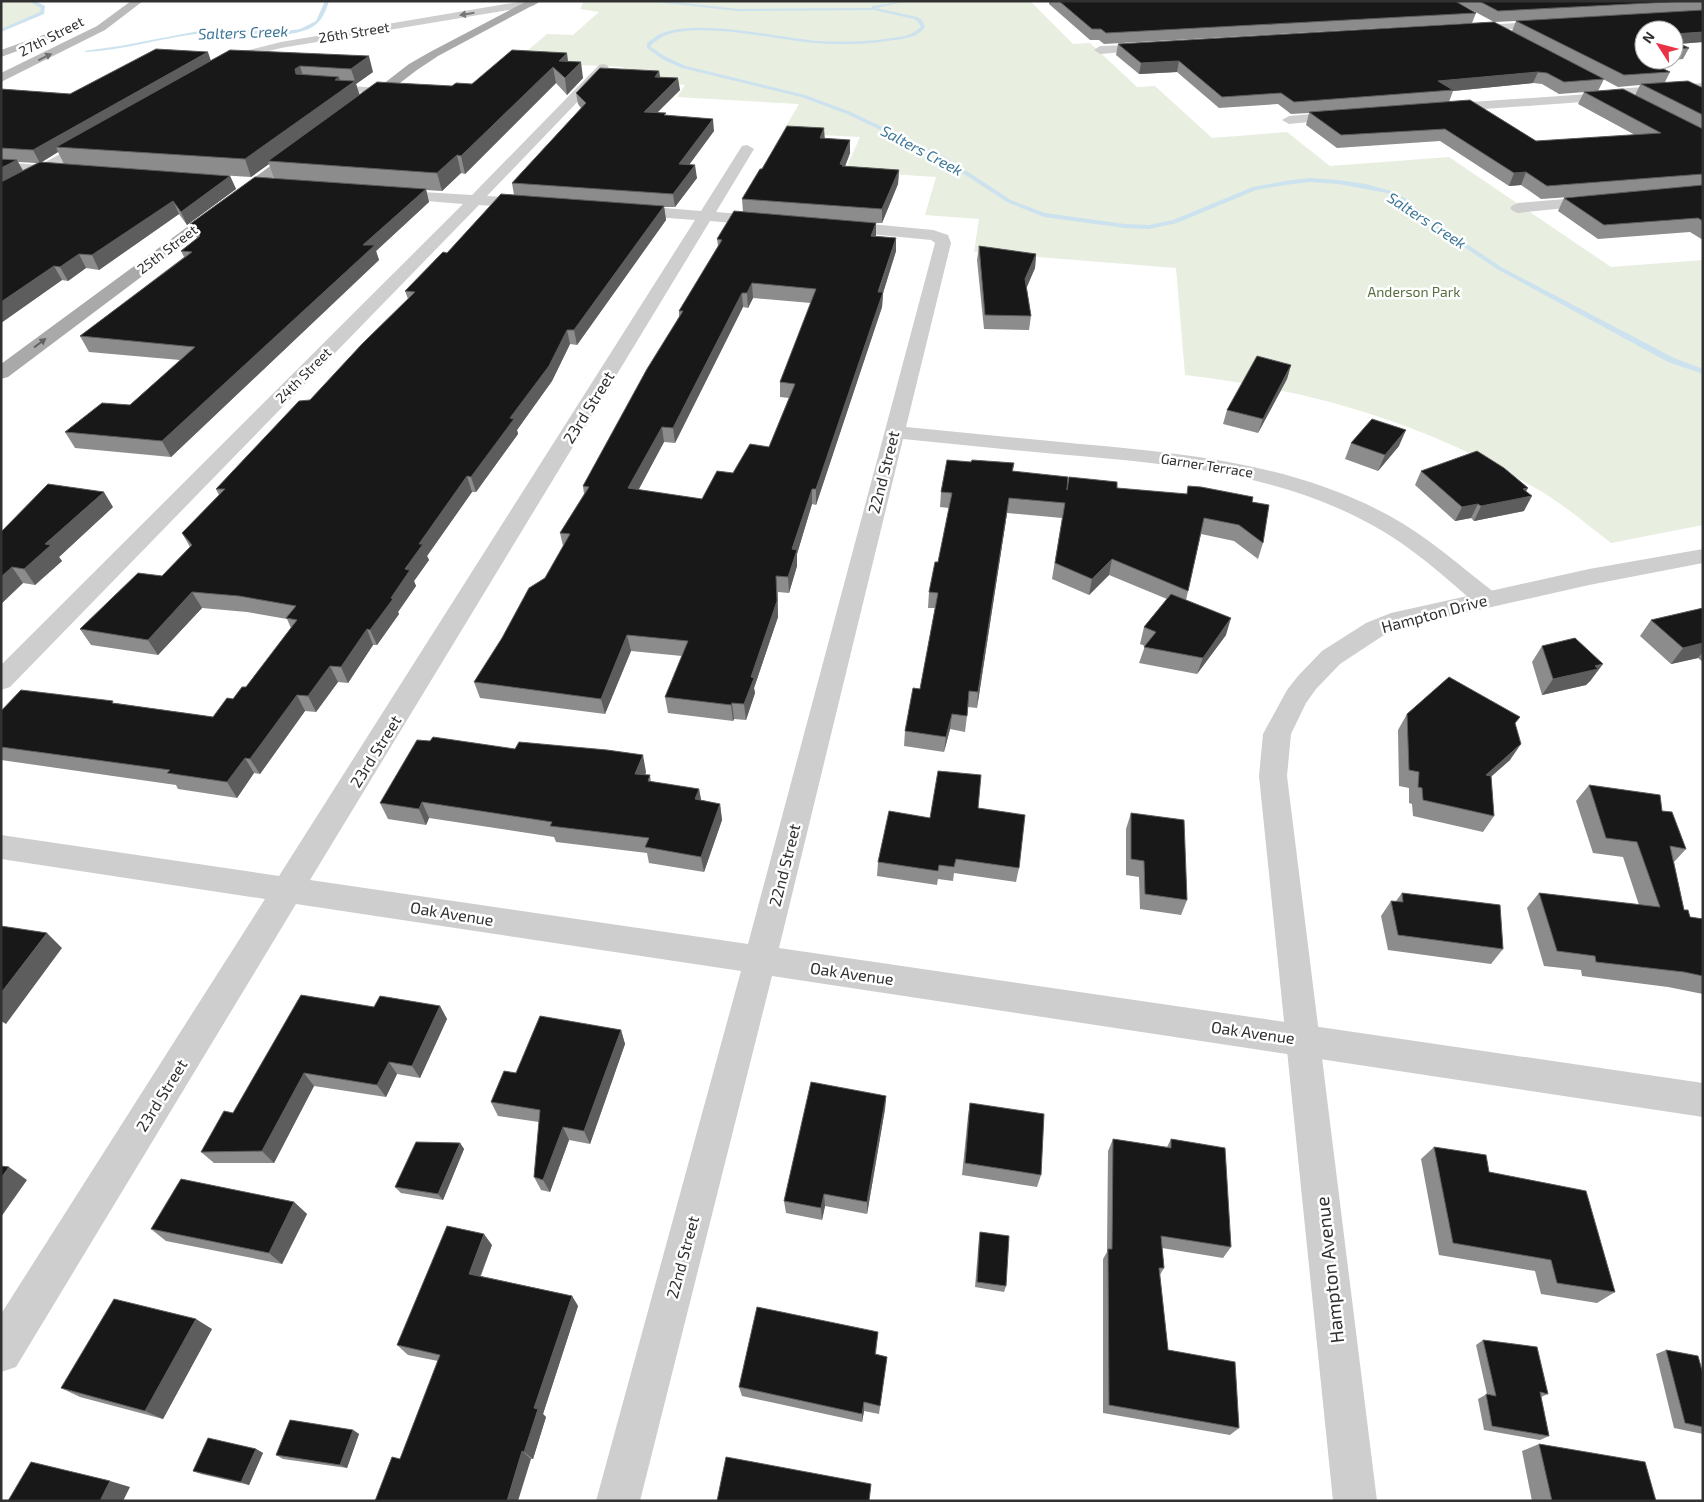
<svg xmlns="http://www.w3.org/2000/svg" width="1704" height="1502" font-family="'Exo 2',sans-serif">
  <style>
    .green { fill: #e8eee0 }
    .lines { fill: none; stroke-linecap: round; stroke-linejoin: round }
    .stream { fill: #cce2ee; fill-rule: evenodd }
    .service { fill: #cecece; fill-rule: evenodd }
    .minor { fill: #cecece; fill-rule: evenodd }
    .tertiary { fill: #cecece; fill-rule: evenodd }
    .secondary { fill: #bbb; fill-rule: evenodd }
    .primary { fill: #a9a9a9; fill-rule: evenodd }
    .wall { fill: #8c8c8c; fill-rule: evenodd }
    .shaded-wall { fill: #5d5d5d }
    .building { fill: #181818; stroke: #5d5d5d; fill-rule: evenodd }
    .oneway { fill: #787878 }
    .oneway2 { fill: #6f6f6f }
    .oneway3 { fill: #616161 }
    .labels { text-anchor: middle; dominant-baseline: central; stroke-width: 5; stroke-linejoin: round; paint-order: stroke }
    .far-street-label { font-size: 14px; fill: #313131; stroke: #fff }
    .far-park-label { font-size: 14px; fill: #566f3d; stroke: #fff }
    .far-water-label { font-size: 15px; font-style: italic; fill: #3c7697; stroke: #fff }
    .street-label { font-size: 16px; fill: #313131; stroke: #fff }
    .near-street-label { font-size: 19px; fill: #313131; stroke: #fff }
  </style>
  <rect width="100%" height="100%" fill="#fff"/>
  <!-- green -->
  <path class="green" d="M1,1H31L41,4L43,11L1,31Z
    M584,1H1030L1073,44L1090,43L1137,87L1155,86L1212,138L1287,132L1330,166L1449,157L1611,267L1703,260V525L1611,543C1590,527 1569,509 1547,495C1534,486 1518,479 1504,471C1406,417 1297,388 1185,375L1176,268L974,252L979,219L925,215L936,177L845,171L860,137L782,133L799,104L677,97L685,85L615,80L624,67L514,62L547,34L573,35L599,12L580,9Z"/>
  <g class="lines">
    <!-- stream -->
    <path class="stream" d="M29,1H35L45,6L44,14L1,32V29L40,12L41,8Z
      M325,1H329C324,17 319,26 303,31C271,41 236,29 203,33C164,37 126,50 86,52L84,51L120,46L204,30L232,29L278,32L300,29L316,21Z
      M648,1H665L738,9L872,8V6L907,1L876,8L917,17L922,20L925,27C916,39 901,39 887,41C863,45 839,45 815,43C776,40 700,21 664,36C660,38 655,42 651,45V47L666,57L686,66L805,95L851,112L945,157L1011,200L1045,213L1125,224L1149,225L1173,220L1253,187L1285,181L1310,178L1338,180L1366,184L1391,191L1403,197L1437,224L1501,267L1674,358L1703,369V374L1668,362L1497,269L1433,226L1399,199L1387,193L1338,184L1310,182L1285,185L1256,190L1177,223L1149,229L1125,228L1044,217L1007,202L941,159L847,114L801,97L682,68L662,59L647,48V43C651,40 656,36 660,34C696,18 776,37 816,41C839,42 862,42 885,39C898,37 911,37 921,27L918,22L914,19L874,10L738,11Z"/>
    <!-- service -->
    <path class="service" d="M1703,83V89L1614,95L1610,92L1614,89Z
      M334,85L380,88L384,91L380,94L331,90V86Z"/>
    <!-- minor -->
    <path class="minor" d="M524,1H537L538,3L533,6L281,48L253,55L226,70L222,71L216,67L245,51L281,42Z
      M1552,21L1556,22L1558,24L1556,26L1465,32L1459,29L1465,26Z
      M1155,44L1159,45L1161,47L1159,49L1100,54L1094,50L1100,46Z
      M603,64L607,65L609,68L607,71L487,196L532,199L537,201L540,204L537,207L532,209L479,205L10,687L1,690V665L463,204L390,198L385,197L383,194L385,191L390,190L472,195L599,65Z
      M1619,92L1625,96L1624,99L1442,112L1435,108L1442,104Z
      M1345,111L1350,112L1352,115L1350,118L1289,124L1282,120L1289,116Z
      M93,136L98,137L100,140L98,143L48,172L1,170V162L40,165Z
      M747,145L754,149L716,212L766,216L771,218L774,221L771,224L766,226L710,221L310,880L748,944L935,243L931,240L839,231L833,229L831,226L833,223L839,221L933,230L948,235L951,243L906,427C964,433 1022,438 1080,444C1185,453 1293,464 1388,515C1427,536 1460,566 1495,593L1498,599L1495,605L1486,607L1477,605C1444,576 1411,546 1372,525C1282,475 1181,465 1080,456C1021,451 962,445 903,439L779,948L1703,1083V1117L772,976L640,1501H596L741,971L296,904L16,1367L1,1372V1314L265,899L1,859V835L279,876L695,220L627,215L622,213L619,210L622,207L627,205L701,211L742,146Z
      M1599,196L1604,198L1607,201L1604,204L1518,213L1513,211L1510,208L1513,205L1518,203Z"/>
    <!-- tertiary -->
    <path class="tertiary" d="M1703,549V563L1589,585L1398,628L1384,635L1340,664L1316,689L1306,703L1291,734L1287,776L1377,1501H1333L1259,776L1263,734L1287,690L1298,676L1322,651L1366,623L1391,613L1589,569Z"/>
    <!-- secondary -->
    <path class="secondary" d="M131,1H143L105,30L1,82V73L97,26Z
      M60,29L66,32L64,34L1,57V50Z"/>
    <!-- primary -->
    <path class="primary" d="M527,1H541L438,56L417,70L367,108L362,109L356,105L409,64L430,52Z
      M301,146L306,147L308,150L306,153L8,377L1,379V364L296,147Z"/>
  </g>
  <!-- wall -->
  <path class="wall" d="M1049,1H1455L1476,13L1472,23L1104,44L1099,40H1090L1049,4Z
    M1455,1H1703V42L1680,44L1689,48L1683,59L1674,60V30H1644V60H1673L1648,62L1670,72L1665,82L1703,88V240L1690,232L1598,239L1558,211L1564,198L1599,195L1541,199L1521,185L1509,186L1440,141L1337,148L1306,125L1309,113L1291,114L1278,104L1219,108L1177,72L1139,74L1116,55L1118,44L1494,22L1604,79L1598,91L1559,94L1542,84L1533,83L1453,91L1449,102L1536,141L1635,135L1578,104L1584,92L1635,95L1640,85L1618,87L1512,31L1516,21L1494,22Z
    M230,50L373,72L356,84L360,95L472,84L568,61L583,78L567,95L556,83L465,174L461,173L442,191L426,190L429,202L376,251L379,260L171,457L75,448L65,432L130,405L180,360L89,352L80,336L184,257L181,251L197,238L190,224L274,178L269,164L251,177L185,173L230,176L236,189L187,225L179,214L99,270L86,268L68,281L62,280L1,323V89L70,94L211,60ZM58,152L64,164L42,162ZM18,162L36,163H37L23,170Z
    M659,71L660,77L680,90L657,112L714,131L689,165L697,178L675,207H664L666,220L577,345L570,344L552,381L517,430L518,434L476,492H472L427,556L429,560L414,581L416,586L398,612L399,614L377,645H373L348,683L338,682L316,712L305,711L260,774L254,773L237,798L178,789L176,785L1,760V711L115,703L213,717L246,687L291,628L287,619L247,612L202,608L158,655L91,645L80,629L162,576L190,547L182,533L219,495L216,489L310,400L408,299L405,291L447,253L514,195L512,183L581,108L578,104L576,93Z
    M825,139L850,153L845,166L899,170L898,184L882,223H876V236L896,238V251L883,293L882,307L816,505L812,504L797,554V566L789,593L778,592V617L754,688L755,693L746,720L734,719L733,721L668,713L665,697L682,656L631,651L605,714L480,698L474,682L545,578L563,546L560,533L584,494L583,486L679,317V311L718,246L717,239L743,212L742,199L762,169ZM753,298L811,303L780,382V397L789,398L769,447L733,473L702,499L638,490L664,442L675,443L743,307L748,308Z
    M979,246L1036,254L1035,268L1026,287L1031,316L1029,330L984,329L977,260Z
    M1291,365L1287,379L1258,433L1223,424L1227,410Z
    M1351,443L1399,446L1378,471L1345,459Z
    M971,462L1014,463L1013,471L1067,488H1117L1252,502L1263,543L1258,559L1234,541L1201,534L1186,600L1226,635L1197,674L1139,663L1145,646L1140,644L1144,627L1167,599L1109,575L1089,595L1052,579L1062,518L1007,513L977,708L968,707L965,732L950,729L944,752L904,746L905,731L920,689L935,608H928L929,592L938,562L949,508L940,507L941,492Z
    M1421,471L1526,492L1524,511L1474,521L1471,518L1455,521L1415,485Z
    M113,507L59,557L62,561L35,585L23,583L1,604V532Z
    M1703,608V662L1698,658L1671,664L1640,636L1651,620Z
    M1542,646L1591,680L1586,685L1542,695L1532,662Z
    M1407,714L1515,725L1510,760L1491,776L1494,816L1483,832L1413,816L1412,804L1409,803V788L1399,786L1398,730Z
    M646,772L645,775H650L651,782L699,789L701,800L720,804L722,820L704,872L649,863L647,853L556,842L554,837L429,818L426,825L388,819L380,803Z
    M1589,785L1662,811L1686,849L1674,862L1684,910L1690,917L1703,919V994L1668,987L1582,976L1581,970L1544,966L1527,908L1539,893L1639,905L1623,857L1593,853L1576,801Z
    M978,808L1019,868L1016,882L954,873L953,881L938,879L937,885L877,876L878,862L930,818Z
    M1131,813L1187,900L1181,915L1140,909L1139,877L1126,875V829Z
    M1402,893L1503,949L1491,964L1388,950L1381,916L1391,901H1396Z
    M440,1006L447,1019L420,1078L397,1074L386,1097L314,1086L274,1163H214L201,1152L233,1113L374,1007Z
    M621,1030L625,1044L590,1144L569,1140L550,1192L541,1190L534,1177L539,1122L498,1116L491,1102L516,1073Z
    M886,1096L885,1109L867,1214L825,1206L822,1220L786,1213L784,1201Z
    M970,1103L1041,1175L1037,1187L962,1175L968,1116Z
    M1113,1139L1167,1147L1171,1139L1231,1247L1223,1258L1162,1248L1164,1268L1160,1275L1168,1350L1239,1428L1230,1435L1103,1413V1259L1107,1252L1108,1151Z
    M460,1143L464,1149L443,1200L401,1193L395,1187Z
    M1434,1147L1489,1172L1615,1292L1597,1303L1541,1294L1535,1271L1439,1255L1421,1159Z
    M294,1202L307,1214L282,1264L166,1241L151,1229Z
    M980,1232L1006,1286L1004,1292L975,1287L979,1238Z
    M492,1245L481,1276L572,1296L578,1306L543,1414L546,1417L533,1459H400L438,1361L408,1355L397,1345Z
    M212,1329L163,1419L80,1397L61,1388Z
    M878,1332L876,1354L887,1357L879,1414L864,1411L862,1422L742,1396L739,1387Z
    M1483,1340L1548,1394L1541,1397L1549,1436L1540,1440L1484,1430L1478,1399L1487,1394L1476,1345Z
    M1666,1350L1703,1374V1434L1674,1428L1656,1354Z
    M353,1430L359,1434L347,1468L283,1459L276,1455Z
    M1539,1444L1656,1501H1532L1522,1451Z
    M256,1449L263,1453L249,1485L201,1474L193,1471Z"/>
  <!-- shaded-wall -->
  <path class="shaded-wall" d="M1703,32V42L1676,44L1680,37L1674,34Z
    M208,52L212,64L56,147L58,152L40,163L33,150Z
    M567,53L569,69L559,61Z
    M369,56L373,72L356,84L360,97L268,161L269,164L251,177L245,159L335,80L339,77L343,90L355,81L351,69Z
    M1179,61L1177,72L1139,74L1141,63Z
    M581,62L583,78L567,95L565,78Z
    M300,66L305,82L302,91L295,69Z
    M553,67L556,83L465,174L461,156Z
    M659,71L661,83L655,77Z
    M1538,72L1533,83L1453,91L1438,81Z
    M678,78L680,90L646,124L644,112Z
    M713,119L714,131L680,177L679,164Z
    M824,128L825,141L820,138Z
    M850,140V153L843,172L840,164Z
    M457,155L461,173L442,191L437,173Z
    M17,160L24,173L1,185V168Z
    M695,165L697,178L675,207L673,194Z
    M899,170L898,184L882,223V209Z
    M1526,172L1521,185L1509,186L1514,173Z
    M230,176L236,189L187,225L181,212Z
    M426,189L429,202L376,251L379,260L171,457L162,441L363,245Z
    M173,201L179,214L99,270L92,255Z
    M664,206L666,220L577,345L574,330Z
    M876,223V236H871Z
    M896,238V251L883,293L882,307L816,505V489Z
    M79,254L86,268L68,281L60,267Z
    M1036,254L1035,268L1024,294L1025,279Z
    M54,266L62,280L1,323V302Z
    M752,283L753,298L748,308L747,293Z
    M742,293L743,307L675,443L673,428Z
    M567,330L570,344L552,381L517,430L518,434L476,492L471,477Z
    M1291,365L1287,379L1258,433L1263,419Z
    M662,427L664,442L631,504L628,488Z
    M1406,430L1399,446L1378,471L1385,455Z
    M467,476L472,492L427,556L429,560L414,581L416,586L398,612L399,614L377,645L370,630L391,598L419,544Z
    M1528,488L1522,498L1532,496L1524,511L1474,521L1481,506L1523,489Z
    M812,489V504L797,554V566L789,593L788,577L792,549Z
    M104,492L113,507L59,557L62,561L35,585L24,569L45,544Z
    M1009,498L1007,513L977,708L978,692Z
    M1478,504L1471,518L1455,521L1462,507Z
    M1112,559L1109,575L1089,595L1092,579Z
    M12,567L23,583L1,604V577Z
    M776,576L778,617L754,688L755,693L746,720L744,704Z
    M192,592L202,608L158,655L148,640Z
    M1231,618L1226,635L1197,674L1203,658Z
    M367,629L373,645L348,683L341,667Z
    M627,635L631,651L605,714L601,699Z
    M1703,643V652L1698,658L1671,664L1683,648Z
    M1603,664L1591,680L1586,685L1542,695L1553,679Z
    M330,666L338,682L316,712L308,696Z
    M297,695L305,711L260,774L250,759Z
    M732,703L734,719L733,721L731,705Z
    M952,714L950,729L944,752L946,737Z
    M1521,744L1510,760L1475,791L1486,775Z
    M643,755L646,772L639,790L635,774Z
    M245,758L254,773L237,798L227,782Z
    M699,789L702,805L695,799Z
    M422,802L429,818L426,825L419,809Z
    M720,804L722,820L704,872L701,857Z
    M47,933L62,948L6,1024L1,1021V993Z
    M440,1006L447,1019L420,1078L412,1066Z
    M621,1030L625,1044L590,1144L584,1131Z
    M389,1062L397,1074L386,1097L377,1085Z
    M304,1073L314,1086L274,1163L262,1151Z
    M886,1096L885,1109L867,1214V1202Z
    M563,1127L569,1140L550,1192L543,1180Z
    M460,1143L464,1149L443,1200L438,1194Z
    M9,1167L27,1180L1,1217V1178Z
    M824,1194L825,1206L822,1220L821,1208Z
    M294,1202L307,1214L282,1264L269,1253Z
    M484,1234L492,1245L477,1284L469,1274Z
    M572,1296L578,1306L543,1414L546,1417L533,1459L524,1452L534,1408Z
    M196,1319L212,1329L163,1419L145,1411Z
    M864,1402V1411L862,1422V1414Z
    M353,1430L359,1434L347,1468L340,1465Z
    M256,1449L263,1453L249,1485L241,1482Z
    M522,1451L531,1459L518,1501H507Z
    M110,1481L130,1487L123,1501H100Z"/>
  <!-- building -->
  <path class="building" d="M1059,1H1455L1476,13L1106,33L1101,29H1092Z
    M1479,1H1688L1498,11Z
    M1703,10V32L1674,34V30H1644V51H1640L1644,53V59H1643L1670,72L1624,75L1516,21Z
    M1494,22L1604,79L1564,82L1547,73L1538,72L1438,81L1453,90L1294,102L1281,93L1222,97L1179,61L1141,63L1118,44Z
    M1674,34L1680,37H1674Z
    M1674,41L1689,48L1674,49Z
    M156,49L208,52L33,150L1,148V89L70,94Z
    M230,50L369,56L351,69L300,66L295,69L296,74L339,77L335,80L355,81L245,159L56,147Z
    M512,50L567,53L559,61L581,62L565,78L553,67L461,156L457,155L437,173L268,161L377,82L452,86L456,83L472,84Z
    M600,68L659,71L655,77L678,78L644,112L666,113L664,115L713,119L679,164L695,165L673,194L512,183L586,103L576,93Z
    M1688,81L1703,88V115L1641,84Z
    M1623,89L1703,129V174L1547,186L1526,172L1514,173L1445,129L1341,135L1309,112L1470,100L1536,141L1661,133L1584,92Z
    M787,126L824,128L820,138L850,140L840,164L843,165L842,166L899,170L882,209L742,199L760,169H762Z
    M1,159L17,160L1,168Z
    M40,162L230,176L181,212L173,201L92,255L79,254L60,267L54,266L1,302V182Z
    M255,177L426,189L363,245H375L162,441L65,432L102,403L130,405L195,347L80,336L192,252L181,251L200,236L190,224Z
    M1703,185V221L1698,218L1604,225L1564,198Z
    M501,194L664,206L574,330H567L549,366L510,418L514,419L471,477L467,476L419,544H423L405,569L410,570L391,598L393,599L370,630L367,629L341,667L330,666L308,696L297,695L250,759L245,758L227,782L167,773L170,770L1,747V711L21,690L113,701L112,703L213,717L227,698L233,699L242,687H246L297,620L286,618L296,606L239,596L192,592L148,640L80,629L138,573L162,576L192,545L182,533L225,489H216L299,401L310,400L362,344L415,292L405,291L443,252L447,253Z
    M734,211L876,223L871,236L896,238L878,292H883L816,489H812L792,549L797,550L788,577L776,576L777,601L751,677L754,678L744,704L732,703L731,705L665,697L688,641L627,635L601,699L474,682L502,638L529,588L545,578L570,534L560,533L589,487L583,486L647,369L683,311H679L722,240L717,239ZM752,283L816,289L780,382L795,384L769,447L750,444L733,473L717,471L702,499L628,488L662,427L673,428L742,293H747Z
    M979,246L1036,254L1025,279L1031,316L985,315Z
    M1257,356L1291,365L1263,419L1227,410Z
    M1372,419L1406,430L1385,455L1351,443Z
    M1477,451L1504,468L1528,488L1523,489L1532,496L1481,506L1478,504L1462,507L1421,471Z
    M947,460L971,462L972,460L1014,463L1012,471L1068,477L1067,490L1069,477L1117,482V488L1187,494L1188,486L1201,487L1253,497L1252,502L1269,505L1263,543L1239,525L1204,518L1188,591L1112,559L1092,579L1055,563L1065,503L1009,498L978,692L969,691L967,716L952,714L946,737L905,731L913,688L920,689L938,593L929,592L935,562H938L952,493L941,492Z
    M48,484L104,492L45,544L51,545L24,569L12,567L1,577V532Z
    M1171,594L1231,618L1203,658L1144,647L1156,632L1144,627Z
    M1703,608V643L1683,648L1651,620Z
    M1575,638L1603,664L1595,666L1598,669L1553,679L1542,646Z
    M1449,677L1520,717L1515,723L1521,744L1486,775L1491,776L1494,816L1423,800L1422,788L1418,787L1419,772L1409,770L1407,714Z
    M433,737L515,749L519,742L607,750L643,755L635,774L650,775L648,781L699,789L695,799L720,804L701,857L645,847L649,838L550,826L552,822L422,802L419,809L380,803L417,740L430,741Z
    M938,771L981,775L978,808L1025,815L1019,868L956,859L954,867L939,865L938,871L878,862L889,811L930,818Z
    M1589,785L1660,795L1662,811L1672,812L1686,849L1670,846L1684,910H1688L1690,917L1703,919V976L1684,972L1596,962L1595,956L1557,951L1539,893L1660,907L1637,842L1606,838Z
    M1131,813L1184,820L1187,900L1145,894L1144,861L1131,859Z
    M1402,893L1500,905L1503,949L1398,935L1391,901L1403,902Z
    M1,926L47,933L1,993Z
    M301,995L374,1007L380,996L440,1006L412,1066L389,1062L377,1085L304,1073L262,1151L201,1152L224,1111L233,1113Z
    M540,1016L621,1030L584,1131L563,1127L543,1180L534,1177L540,1110L491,1102L504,1071L516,1073Z
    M811,1082L886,1096L867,1202L824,1194L821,1208L784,1201Z
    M970,1103L1044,1114L1041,1175L965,1163Z
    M1113,1139L1171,1148V1139L1225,1148L1231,1247L1161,1236L1164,1268H1159L1168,1350L1235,1362L1239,1428L1109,1405L1108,1249H1112Z
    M416,1142L460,1143L438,1194L395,1187Z
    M1434,1147L1486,1155L1489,1172L1586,1191L1615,1292L1557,1283L1551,1260L1453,1243Z
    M1,1166L9,1167L1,1178Z
    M181,1179L294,1202L269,1253L151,1229Z
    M447,1226L484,1234L469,1274L572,1296L534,1408L538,1409L524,1452L522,1451L507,1501H375L392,1457L400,1459L440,1355L397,1345Z
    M980,1232L1009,1236L1006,1286L977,1282Z
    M114,1299L196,1319L145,1411L61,1388Z
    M757,1307L878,1332L875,1354L887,1357L880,1406L864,1402L862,1414L739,1387Z
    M1483,1340L1537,1347L1548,1394L1540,1392L1549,1436L1492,1426L1486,1394L1496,1396Z
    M1666,1350L1698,1356L1703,1374V1427L1685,1423Z
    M290,1420L353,1430L340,1465L276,1455Z
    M208,1438L256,1449L241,1482L193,1471Z
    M1539,1444L1645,1462L1656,1501H1552Z
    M726,1457L871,1484L869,1501H717Z
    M31,1462L110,1481L100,1501H8Z"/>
  <!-- one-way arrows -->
  <defs><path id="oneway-solid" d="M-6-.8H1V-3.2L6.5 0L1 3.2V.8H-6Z" transform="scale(1.25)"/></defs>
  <use class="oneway" href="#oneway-solid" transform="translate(467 14) rotate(171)"/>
  <use class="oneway2" href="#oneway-solid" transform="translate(45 57) rotate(-26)"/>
  <use class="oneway3" href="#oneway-solid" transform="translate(40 343) rotate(-37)"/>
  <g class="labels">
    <!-- far-street labels -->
    <g class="far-street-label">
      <text transform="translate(354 32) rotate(-9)">26th Street</text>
      <text transform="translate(51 36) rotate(-27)">27th Street</text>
      <text transform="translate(167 249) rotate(-37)">25th Street</text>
      <text transform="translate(303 375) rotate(-45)">24th Street</text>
      <text transform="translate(1207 465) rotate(9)">Garner Terrace</text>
    </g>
    <!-- far-park labels -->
    <g class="far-park-label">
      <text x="1414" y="291">Anderson Park</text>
    </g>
    <!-- far-water labels -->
    <g class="far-water-label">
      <text transform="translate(243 32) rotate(-2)">Salters Creek</text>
      <text transform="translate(922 150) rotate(28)">Salters Creek</text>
      <text transform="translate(1427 220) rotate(33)">Salters Creek</text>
    </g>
    <!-- street labels -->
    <g class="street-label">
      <text transform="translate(588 407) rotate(-58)">23rd Street</text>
      <text transform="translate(883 472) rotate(-76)">22nd Street</text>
      <text transform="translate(1434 613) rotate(-15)">Hampton Drive</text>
      <text transform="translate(375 751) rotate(-58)">23rd Street</text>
      <text transform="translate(784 865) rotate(-76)">22nd Street</text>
      <text transform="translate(452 913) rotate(9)">Oak Avenue</text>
      <text transform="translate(852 973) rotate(8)">Oak Avenue</text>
      <text transform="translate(1253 1032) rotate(8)">Oak Avenue</text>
      <text transform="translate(161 1095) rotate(-58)">23rd Street</text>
      <text transform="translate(682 1257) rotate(-75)">22nd Street</text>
    </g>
    <!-- near-street labels -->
    <g class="near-street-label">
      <text transform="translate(1329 1270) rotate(-96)">Hampton Avenue</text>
    </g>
  </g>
  <!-- border -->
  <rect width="1704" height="1502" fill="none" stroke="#313131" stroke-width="5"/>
  <!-- north arrow -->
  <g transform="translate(1659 45) rotate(306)"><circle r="24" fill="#ffffff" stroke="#adadad"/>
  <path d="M0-4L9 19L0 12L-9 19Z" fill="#ea3245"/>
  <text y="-8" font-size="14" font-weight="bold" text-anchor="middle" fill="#313131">N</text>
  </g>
</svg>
